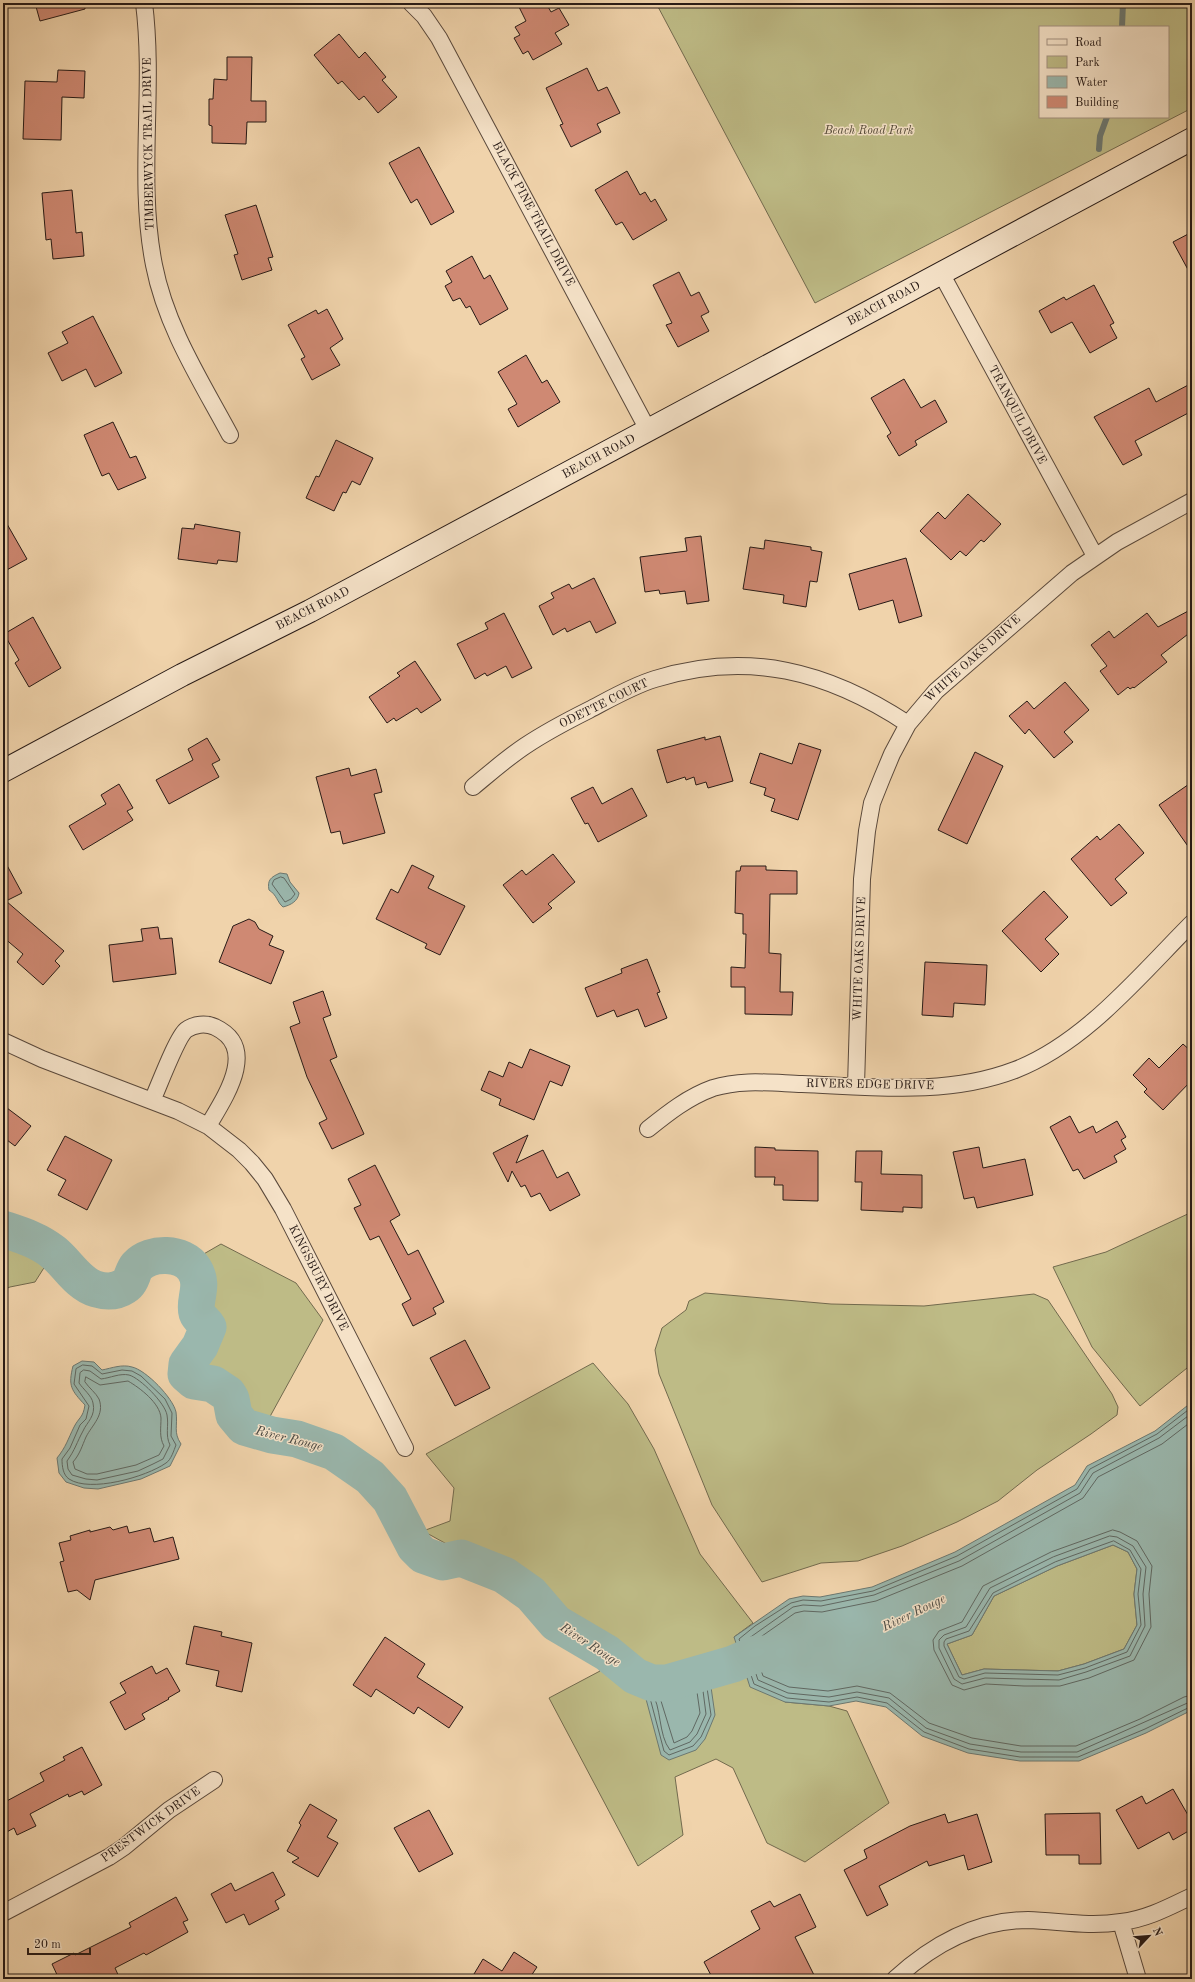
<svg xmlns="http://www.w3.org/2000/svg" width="1195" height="1982" font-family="'Old Standard TT',serif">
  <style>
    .green { fill: #bebb86; stroke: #726a4e; fill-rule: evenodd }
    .water { fill: #9ab7ad; stroke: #6c7871; fill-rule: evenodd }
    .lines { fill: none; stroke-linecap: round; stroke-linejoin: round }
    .shore { stroke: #606862; stroke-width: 1 }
    .stream { stroke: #6c7871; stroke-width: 6 }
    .river { stroke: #9ab7ad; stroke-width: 37 }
    .building { fill: #cf8973; stroke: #271a16 }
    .street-casing { stroke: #59483b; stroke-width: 18 }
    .secondary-casing { stroke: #271a16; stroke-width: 24 }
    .street { stroke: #f5e2c8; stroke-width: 16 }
    .secondary { stroke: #f5e2c8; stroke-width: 22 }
    .labels { text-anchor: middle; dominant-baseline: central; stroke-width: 3; stroke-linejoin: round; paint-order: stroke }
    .park-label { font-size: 12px; font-style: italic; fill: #544a38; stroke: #f5e2c8 }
    .street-label { font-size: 12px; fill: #271a16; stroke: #f5e2c8 }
    .water-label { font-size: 13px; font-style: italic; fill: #4a4943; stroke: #f5e2c8 }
  </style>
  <rect width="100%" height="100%" fill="#f0d3ab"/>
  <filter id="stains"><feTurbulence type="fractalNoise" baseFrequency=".005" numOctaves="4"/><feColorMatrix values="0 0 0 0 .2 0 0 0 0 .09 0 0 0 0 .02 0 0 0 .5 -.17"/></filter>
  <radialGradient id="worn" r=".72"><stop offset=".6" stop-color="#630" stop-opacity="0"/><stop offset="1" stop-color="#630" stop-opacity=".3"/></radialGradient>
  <!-- green -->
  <path class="green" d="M656,3H1192V108L815,303ZM1040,27H1168V117H1040Z
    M1192,1212V1364L1140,1406L1092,1347L1053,1267L1106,1252Z
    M3,1221L53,1234L75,1260L47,1263L35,1282L10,1287L3,1290Z
    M221,1244L296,1283L323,1320L267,1422L255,1416L244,1399L223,1376L205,1364L204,1356L217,1337C207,1312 203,1285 195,1259Z
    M705,1293L831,1304L924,1306L1034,1294L1048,1300L1112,1394L1118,1407L1117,1415L1091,1434L1037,1470L998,1501L957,1522L902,1546L858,1561L821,1563L762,1582L712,1505L659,1374L655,1350L662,1328L686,1310L689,1301Z
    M593,1363L628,1404L654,1449L700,1554L753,1623L734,1637L785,1702L829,1706L847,1711L889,1803L805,1862L767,1843L733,1768L716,1759L675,1777L683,1835L638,1866L549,1698L600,1671L591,1635L557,1613L535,1581L506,1559L463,1553L423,1531L450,1521L454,1488L426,1454Z
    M1113,1545L1128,1552L1137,1569L1134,1594L1137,1625L1124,1649L1084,1664L1058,1671L984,1669L962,1675L947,1644L972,1635L994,1596L1057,1566Z"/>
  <!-- water -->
  <path class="water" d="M280,873L287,874L290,882L299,893C298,901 291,905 283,907C277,902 277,895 269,890C267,880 271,877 280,873Z
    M82,1361L94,1362L102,1370C112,1368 122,1364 132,1367C146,1370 173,1398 176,1412C178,1426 173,1432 181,1444L170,1466L141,1479L98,1489L84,1488L66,1482L59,1473L57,1458C66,1447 68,1439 74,1427C79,1417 83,1418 85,1405C71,1390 68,1386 73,1366Z
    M1192,1402V1710L1146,1733L1079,1761H1020L968,1753L922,1736L886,1707L856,1701L829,1706L785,1702L750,1687L734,1637L789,1599L803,1596L820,1597L872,1587L955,1552L1075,1485L1087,1466L1155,1431ZM1113,1545L1128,1552L1137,1569L1134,1594L1137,1625L1124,1649L1084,1664L1058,1671L984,1669L962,1675L947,1644L972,1635L994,1596L1057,1566Z
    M700,1662L710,1680L715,1715L705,1739L696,1750L669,1760L661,1755L646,1699L641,1692L646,1671H658L678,1663Z"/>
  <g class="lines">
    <!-- shore -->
    <path class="shore" d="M281,877L284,878L295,894L291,899L285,902L272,884L274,880Z
      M83,1365L92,1366L102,1374L122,1370L132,1371L141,1376L165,1399L172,1413L171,1436L176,1445C174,1450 171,1460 166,1463C146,1477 90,1493 69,1479C63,1475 62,1466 62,1459L70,1448L80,1425L86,1419L89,1406L74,1384L76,1369Z
      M84,1370L90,1371L101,1379C110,1378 120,1373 129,1375C140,1378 165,1403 167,1415C169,1426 165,1435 170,1445L163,1459L153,1464L138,1471L97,1480L86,1479L72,1475L68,1469L67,1461C75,1450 77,1442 83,1431C87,1422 96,1416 93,1403C92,1396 83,1389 79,1383L80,1373Z
      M86,1377L100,1385L128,1381C140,1388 160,1403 161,1418C161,1428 159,1437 164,1446L159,1455L136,1465L97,1474H87L75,1469L73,1462C80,1454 82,1446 86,1437C92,1425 105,1415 99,1399C96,1393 89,1388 85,1382Z
      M1192,1407L1157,1434L1090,1469L1077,1489L957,1556L873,1591L821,1601L803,1600L791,1603L755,1626L739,1639L754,1684L787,1698L829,1702L857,1697L887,1703L924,1732L969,1749L1020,1757H1078L1145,1729L1192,1706
      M1192,1413L1159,1438L1093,1473L1080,1493L959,1561L874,1595L821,1606L803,1605L793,1607L745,1641L758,1680L788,1693L829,1697L857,1692L889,1698L926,1728L970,1744L1021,1752H1077L1192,1701
      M1192,1421L1162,1444L1098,1477L1083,1498L962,1566L876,1601L822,1612L804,1611L795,1613L752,1643L763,1676L789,1687L828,1691L857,1686L890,1693L929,1723L972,1738L1021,1746H1076L1140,1719L1184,1697L1192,1695
      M1113,1530L1120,1532L1137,1541L1152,1566L1149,1594L1151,1627L1134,1660L1089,1678L1060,1686H1024L986,1684L964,1690L952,1685L934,1650L933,1640L939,1631L962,1622L983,1586L1051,1552Z
      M1110,1536L1117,1537L1133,1546L1146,1567L1143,1594L1145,1626L1130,1656L1086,1672L1059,1680L985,1678L962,1684L954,1679L939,1648V1640L944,1635L966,1627L990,1588L1053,1557Z
      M1114,1541L1130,1550L1141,1569L1138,1594L1141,1625L1127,1652L1085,1668L1058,1675L985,1673L964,1679L959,1677L944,1646V1642L946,1639L969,1631L993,1593L1055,1562Z
      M697,1666L706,1681L711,1715L701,1737L693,1746L669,1755L664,1751L650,1698L645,1692L649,1677L660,1675L679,1667Z
      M694,1671L702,1683L706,1714L697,1734L690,1742L670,1750C658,1735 662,1707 651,1691L653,1682L680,1672Z
      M691,1677L696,1685L700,1713L692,1731L687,1737L674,1743L657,1688L682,1678Z"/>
    <!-- stream -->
    <path class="stream" d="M1122,27L1123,3
      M1099,149L1100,136L1107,117"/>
    <!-- river -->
    <path class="river" d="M3,1229C21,1235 38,1240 53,1252C67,1263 78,1284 96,1289C106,1292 116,1292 125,1286C132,1282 132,1272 137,1266C151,1251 183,1252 194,1269C205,1286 193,1300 197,1313C199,1319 205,1321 208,1327L200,1346L187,1364L186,1374L194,1381L213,1384L228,1394L231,1399L234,1415L244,1427L272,1435L297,1439L334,1452L370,1477L390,1499L415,1547L423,1555L443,1562L461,1558L504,1575L531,1594L556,1623L607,1653L635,1676L652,1683H667L733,1664L756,1654H792"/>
  </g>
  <!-- building -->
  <path class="building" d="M35,3H85V9L40,21Z
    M517,3H546L551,12L559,8L569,25L555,33L562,44L533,60L528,51L523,54L514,38L520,35L515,27L526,21Z
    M339,34L359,58L365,52L386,77L382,80L397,97L378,113L364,96L359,100L342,81L338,84L314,55Z
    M227,57H252L251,101H266V122H247L246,144L212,143V126L209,125V99H213L214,79L227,80Z
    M587,68L598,91L607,87L620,113L597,124L601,132L571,147L560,125L563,124L546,88Z
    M58,70L85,71L84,98L62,97L61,140L23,139L25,81L57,82Z
    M419,147L454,212L431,225L417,199L411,203L389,163Z
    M627,171L640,195L645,192L651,202L655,199L667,220L633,240L622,222L616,225L595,190Z
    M72,190L76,233L82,232L84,256L53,259L51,239L46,240L42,193Z
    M256,205L273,257L268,258L272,270L242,280L234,255L238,254L225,215Z
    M1192,232V277L1173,242Z
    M472,256L484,279L490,275L508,309L480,325L470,306L466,308L460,298L453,301L445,286L452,282L446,271Z
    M679,272L691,296L699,292L709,312L701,316L709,331L678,347L666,325L672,323L653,285Z
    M1094,285L1114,323L1110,325L1117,338L1090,353L1072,322L1051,333L1039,311L1064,297L1066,300Z
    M327,309L343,339L330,348L340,365L312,380L301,359L305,357L288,325L316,310L318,314Z
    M93,316L122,373L95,387L86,369L62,381L48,353L68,343L62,332Z
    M526,355L542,383L547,380L560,402L518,427L508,409L517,404L498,372Z
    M904,379L921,408L935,400L947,422L915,441L917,445L899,456L887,436L891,433L871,398Z
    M1192,383V411L1135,441L1142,455L1123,465L1094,417L1149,388L1156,402Z
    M113,422L130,458L136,456L146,478L118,490L109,473L102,476L84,435Z
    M336,440L373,458L360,485L352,481L346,493L343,492L334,511L306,498L316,476L319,477Z
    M968,494L1001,524L984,542L981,540L966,556L960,551L951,560L920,531L938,512L945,519Z
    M3,517L27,559L3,572Z
    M195,524L240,532L237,562L218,560L217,564L178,559L182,528L194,529Z
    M701,536L709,601L687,604L685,591L660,594L659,590L645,592L640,557L687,551L685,538Z
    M765,540L811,547V550L822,552L817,582L810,581L806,607L783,603L784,595L743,589L750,547L764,549Z
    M906,558L922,616L899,623L893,600L859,610L849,574Z
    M594,578L616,623L596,633L590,621L567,632L565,628L553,635L539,606L554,598L551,593L569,584L572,589Z
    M1192,609V631L1161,655L1167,662L1134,688L1133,687L1130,689L1128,687L1118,695L1100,671L1107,666L1091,645L1109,631L1114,638L1147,613L1158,627Z
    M504,613L532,668L512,678L506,666L487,676L485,673L475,679L457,644L488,629L485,623Z
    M33,617L61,668L29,687L15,663L19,660L4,634Z
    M415,661L441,700L421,713L417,708L396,721L394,718L387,723L369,697L400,676L397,673Z
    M1065,682L1089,710L1064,732L1073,742L1054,758L1029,729L1025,734L1009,716L1027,701L1034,709Z
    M720,736L733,781L708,788L706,782L696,785L694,777L686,780L685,777L667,783L657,750L705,737V740Z
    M207,738L220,760L212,764L219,777L169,804L156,780L193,760L188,749Z
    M799,743L821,750L798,820L771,811L775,799L764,795L766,788L750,783L760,753L792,764Z
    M975,752L1003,766L967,844L938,830Z
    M349,768L351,776L376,769L382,792L374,794L385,833L343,844L340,831L331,833L316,777Z
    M1192,782V852L1159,805Z
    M119,784L133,808L127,811L133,820L83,850L69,826L106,804L101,795Z
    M593,787L602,804L632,788L647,816L598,842L588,823L585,824L571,798Z
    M1119,824L1144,853L1115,879L1127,893L1111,906L1071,859L1097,836L1100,840Z
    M553,854L575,882L548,904L552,908L533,923L503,885L522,870L526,875Z
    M3,858L22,893L6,901L64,951L55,961L60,966L43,985L17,962L23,954L3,937Z
    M412,865L434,876L428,888L465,906L440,955L425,948L427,944L376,919L391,889L398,893Z
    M741,866H766V870L797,871V894H770L769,953L781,954L780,992H793L792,1015L745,1014V987H731V967L745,968L746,934H743V914L735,913L736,871H740Z
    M1044,891L1068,917L1045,939L1059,954L1041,972L1002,931Z
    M249,919L255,922L259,929L273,936L269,945L284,951L271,984L219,962L233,926Z
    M158,927L160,939L172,938L176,974L113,982L109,945L143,941L141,929Z
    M647,959L660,992L657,993L667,1018L645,1027L638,1009L617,1017L614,1010L597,1017L585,988L622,973L621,969Z
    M925,962L987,965L985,1005L954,1003L953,1017L922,1015Z
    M323,991L331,1015L323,1018L337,1057L330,1060L364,1134L332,1149L319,1123L327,1119L307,1077L290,1027L300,1023L293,1002Z
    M1183,1044L1192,1052V1080L1163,1110L1144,1092L1147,1089L1133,1075L1149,1058L1159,1068Z
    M530,1049L570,1066L562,1086L550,1081L534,1120L499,1105L501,1099L481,1090L489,1071L503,1077L509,1062L522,1068Z
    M3,1105L31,1126L15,1146L3,1137Z
    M1070,1116L1079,1133L1093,1126L1096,1133L1117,1121L1126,1137L1121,1140L1126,1149L1114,1156L1117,1162L1084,1179L1078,1169L1073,1171L1050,1127Z
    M528,1135L516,1163L543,1150L557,1178L568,1172L580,1195L550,1211L540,1193L531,1197L525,1185L521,1187L512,1171L508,1182L493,1153Z
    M65,1136L112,1160L87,1210L58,1195L66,1180L47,1170Z
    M755,1147L775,1148V1150L818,1151V1201L783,1200V1185H774L775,1177H755Z
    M979,1147L983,1168L1025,1159L1033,1195L977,1208L974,1197L964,1199L953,1152Z
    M856,1151H882L881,1174L922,1175V1208L903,1207V1212L861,1210L862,1182H855Z
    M375,1165L400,1215L390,1221L408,1255L418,1250L444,1302L433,1308L436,1314L413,1326L402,1304L411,1299L379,1236L370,1240L354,1208L361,1205L348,1179Z
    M465,1340L490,1388L455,1406L430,1358Z
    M127,1526L129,1533L150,1528L154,1542L173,1537L179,1559L95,1580L90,1600L77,1590L68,1592L60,1562L64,1561L59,1543L71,1540L70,1536L90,1530V1532L110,1527L113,1530Z
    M194,1626L222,1632L221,1636L252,1643L242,1692L216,1686L219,1671L186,1664Z
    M385,1637L425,1664L417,1677L463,1707L449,1728L418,1707L414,1714L376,1689L371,1697L353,1685Z
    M152,1666L156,1674L167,1668L180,1691L168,1698L169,1699L142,1714L145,1719L125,1730L110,1702L126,1693L120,1683Z
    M82,1747L102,1785L84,1795L82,1791L69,1797L68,1794L30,1814L36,1826L17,1835L14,1828L3,1834V1803L44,1781L40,1773L65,1760L63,1757Z
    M1173,1789L1192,1822V1829L1173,1840L1169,1832L1138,1849L1116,1810L1142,1796L1146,1804Z
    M310,1804L337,1820L327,1837L338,1843L318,1877L292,1862L299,1858L287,1851L301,1825L299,1823Z
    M429,1810L453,1854L419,1872L394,1828Z
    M1100,1813L1101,1864H1079V1855H1046L1045,1814Z
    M945,1814L948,1823L977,1814L992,1862L968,1870L964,1855L929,1866L927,1861L879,1886L888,1905L867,1916L844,1870L867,1858L864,1850L910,1826Z
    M273,1872L285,1895L275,1901L279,1909L249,1925L244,1914L226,1923L211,1894L231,1883L235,1891Z
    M800,1894L816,1927L795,1937L816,1979H713L704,1962L760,1929L751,1911L770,1901L774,1907Z
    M176,1897L188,1920L183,1922L188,1932L146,1955L144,1953L115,1968L120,1979H59L52,1964L74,1953L75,1955L131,1927L129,1923Z
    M514,1952L537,1967L529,1979H471L483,1959L502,1971Z"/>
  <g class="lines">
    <defs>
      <path id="street" d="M144,3C155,90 137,179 154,265C166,327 201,381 230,435
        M411,3L424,16L439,38L648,430
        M941,273L1095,556
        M473,787C490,773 507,758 525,746C546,732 567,721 589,710C610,699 632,686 655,679C748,650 828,671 908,724
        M3,1041L42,1059L178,1111L208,1126L239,1150L252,1163L265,1179L283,1209L405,1448
        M856,1086L862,879L867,831L872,803L882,778L892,754L908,724L936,691L1072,573L1117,542L1192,501
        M152,1101C158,1088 177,1037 186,1030C194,1024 206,1023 215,1027C259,1048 225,1097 208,1126
        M648,1129C668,1113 688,1097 713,1088C741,1079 772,1083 802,1084C873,1087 947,1096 1015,1070C1085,1043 1140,975 1192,923
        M3,1913L109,1857L124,1847L169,1810L214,1780
        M1121,1922L1138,1979
        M895,1979C932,1945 976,1920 1028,1920C1060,1921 1088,1927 1121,1922C1147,1919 1169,1907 1192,1896"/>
      <path id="secondary" d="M3,771L182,675L310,611L1192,139"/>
    </defs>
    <!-- street casing -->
    <use href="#street" class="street-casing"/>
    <!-- secondary casing -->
    <use href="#secondary" class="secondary-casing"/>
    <!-- street -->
    <use href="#street" class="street"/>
    <!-- secondary -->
    <use href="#secondary" class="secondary"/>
  </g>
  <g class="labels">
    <!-- park labels -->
    <g class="park-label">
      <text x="869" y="131">Beach Road Park</text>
    </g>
    <!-- street labels -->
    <g class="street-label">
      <text transform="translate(149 144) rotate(-91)">TIMBERWYCK TRAIL DRIVE</text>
      <text transform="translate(533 214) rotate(62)">BLACK PINE TRAIL DRIVE</text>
      <text transform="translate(884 304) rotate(-28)">BEACH ROAD</text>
      <text transform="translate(1017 415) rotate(62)">TRANQUIL DRIVE</text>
      <text transform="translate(599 457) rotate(-28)">BEACH ROAD</text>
      <text transform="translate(313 609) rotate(-27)">BEACH ROAD</text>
      <text transform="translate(973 659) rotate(-42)">WHITE OAKS DRIVE</text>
      <text transform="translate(604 704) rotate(-26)">ODETTE COURT</text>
      <text transform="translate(860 959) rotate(-88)">WHITE OAKS DRIVE</text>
      <text transform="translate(870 1085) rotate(1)">RIVERS EDGE DRIVE</text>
      <text transform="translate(318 1278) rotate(63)">KINGSBURY DRIVE</text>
      <text transform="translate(151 1825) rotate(-36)">PRESTWICK DRIVE</text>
    </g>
    <!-- water labels -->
    <g class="water-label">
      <text transform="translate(289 1439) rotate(14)">River Rouge</text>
      <text transform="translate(914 1613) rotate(-26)">River Rouge</text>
      <text transform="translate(590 1645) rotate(33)">River Rouge</text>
    </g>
  </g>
  <!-- margin -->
  <rect width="1195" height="1982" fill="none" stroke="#f0d3ab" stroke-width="16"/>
  <rect x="4" y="4" width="1187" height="1974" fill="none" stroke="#271a16" stroke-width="2"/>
  <rect x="8" y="8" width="1179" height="1966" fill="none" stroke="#271a16"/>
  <!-- legend -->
  <rect x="1039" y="26" width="130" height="92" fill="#f5e2c8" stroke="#a39281"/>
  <rect x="1047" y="39" width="20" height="6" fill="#f5e2c8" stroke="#a39281"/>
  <text x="1075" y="46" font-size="12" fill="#271a16">Road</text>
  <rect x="1047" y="56" width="20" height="12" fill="#bebb86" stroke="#a39281"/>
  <text x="1075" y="66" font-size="12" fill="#271a16">Park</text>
  <rect x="1047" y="76" width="20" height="12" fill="#9ab7ad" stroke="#a39281"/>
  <text x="1075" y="86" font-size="12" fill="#271a16">Water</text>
  <rect x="1047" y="96" width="20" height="12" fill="#cf8973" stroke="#a39281"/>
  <text x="1075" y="106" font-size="12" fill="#271a16">Building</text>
  <!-- north arrow -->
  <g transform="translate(1149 1936) rotate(64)" stroke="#f5e2c8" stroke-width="3" paint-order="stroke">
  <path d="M0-3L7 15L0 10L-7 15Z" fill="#271a16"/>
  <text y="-6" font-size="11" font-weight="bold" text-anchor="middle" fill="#271a16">N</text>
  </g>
  <!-- scale -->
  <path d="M28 1948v6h62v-6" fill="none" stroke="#271a16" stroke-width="2"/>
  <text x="34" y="1948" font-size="12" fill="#271a16" stroke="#f5e2c8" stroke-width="3" paint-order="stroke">20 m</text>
  <rect width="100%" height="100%" filter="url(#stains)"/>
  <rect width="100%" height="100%" fill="url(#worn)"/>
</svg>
